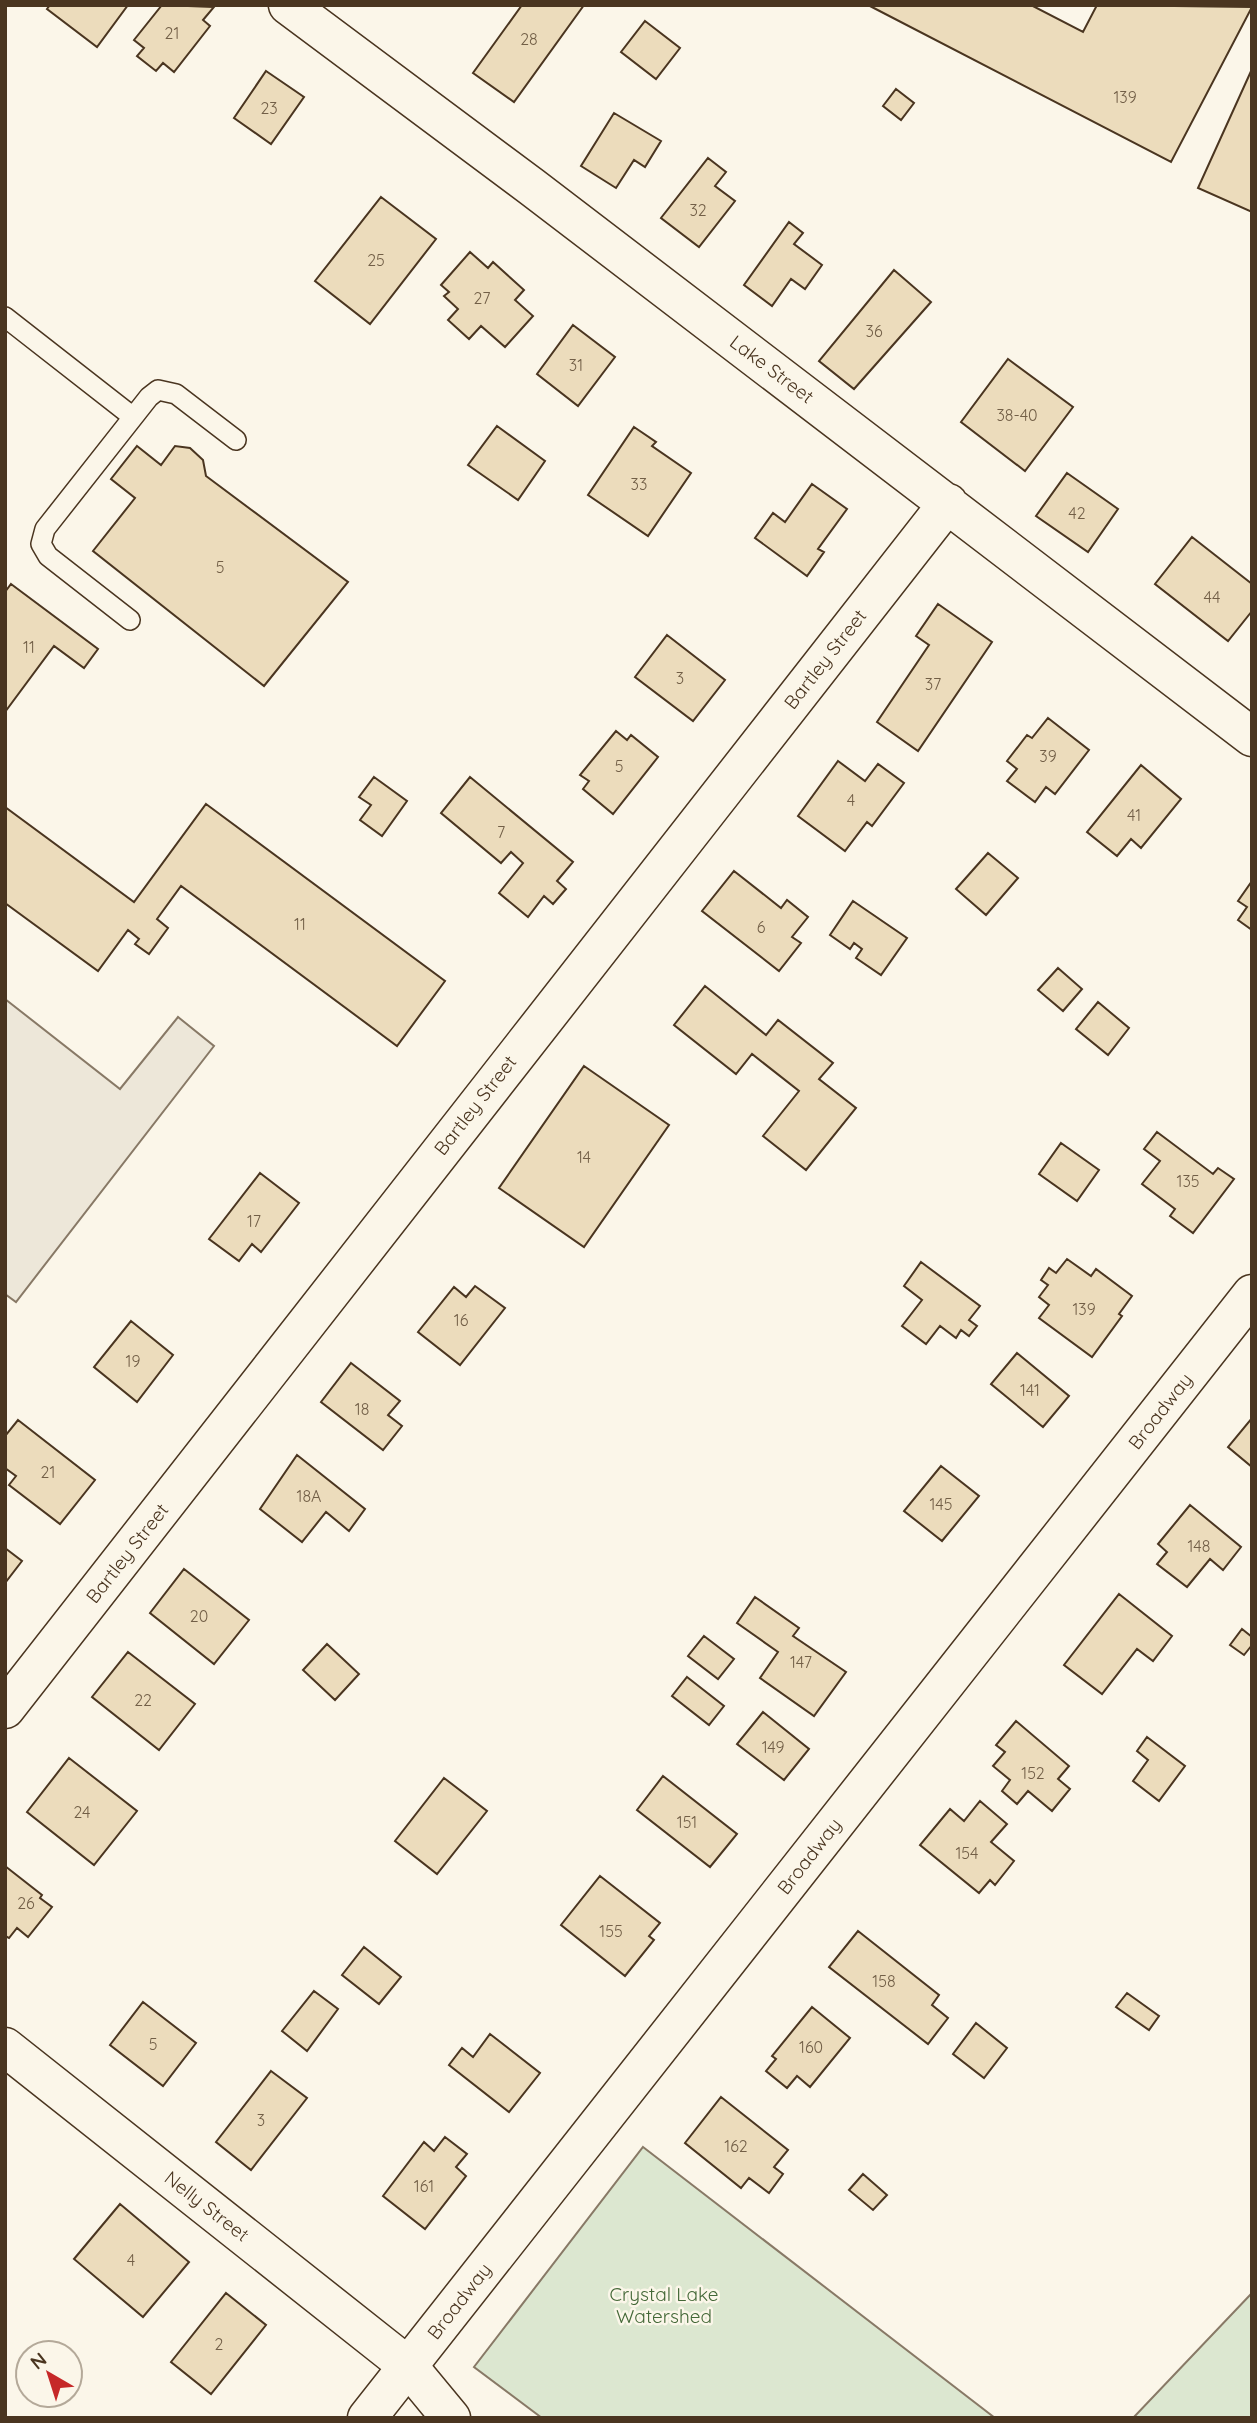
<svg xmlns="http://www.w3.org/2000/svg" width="1257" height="2423" font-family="Quicksand,sans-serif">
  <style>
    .green { fill: #dce7d0; stroke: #887966; stroke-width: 2 }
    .parking { fill: #ede7d9; stroke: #887966; stroke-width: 2 }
    .building { fill: #ecdcbc; stroke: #4a3520; stroke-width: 2 }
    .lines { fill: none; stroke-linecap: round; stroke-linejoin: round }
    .service-casing { stroke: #4a3520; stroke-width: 22 }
    .minor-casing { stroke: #4a3520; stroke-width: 41 }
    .tertiary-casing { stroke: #4a3520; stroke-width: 41 }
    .service { stroke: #fbf6e9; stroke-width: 19 }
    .minor { stroke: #fbf6e9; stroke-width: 38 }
    .tertiary { stroke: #fbf6e9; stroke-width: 38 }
    .labels { text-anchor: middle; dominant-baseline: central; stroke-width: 5; stroke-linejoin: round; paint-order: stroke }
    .number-label { font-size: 16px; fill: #725f47 }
    .street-label { font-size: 19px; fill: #4a3520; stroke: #fbf6e9 }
    .park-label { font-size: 19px; fill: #436837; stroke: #fbf6e9 }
  </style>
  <rect width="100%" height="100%" fill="#fbf6e9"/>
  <!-- green -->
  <path class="green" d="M643,2147L995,2418H542L474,2367Z
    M1252,2293V2418H1133L1251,2294Z"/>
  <!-- parking -->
  <path class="parking" d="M5,999L120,1089L178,1017L214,1046L16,1302L5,1294Z"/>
  <!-- building -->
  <path class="building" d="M50,5H128L97,47L47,9Z
    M162,5L214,7L203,20L210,26L174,72L163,63L156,71L137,56L144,48L134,40Z
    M522,5H584L514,102L473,73Z
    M868,5H1031L1083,32L1097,5L1252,7L1171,162Z
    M645,21L680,48L656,79L621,52Z
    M1252,69V212L1198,188Z
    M266,71L304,97L271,144L234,118Z
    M896,89L914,103L901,120L883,106Z
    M614,113L661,141L645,167L634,160L616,188L581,166Z
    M708,158L726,172L715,186L735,201L699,247L661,218Z
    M381,197L436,239L370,324L315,281Z
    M789,222L803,233L794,244L822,265L805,289L791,279L772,306L744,285Z
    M470,252L488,268L493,262L524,290L515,300L533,316L505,347L481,326L469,339L448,320L458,309L444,296L449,292L441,285Z
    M894,270L931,302L854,389L819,361Z
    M573,325L615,357L578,406L537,374Z
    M1008,359L1073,407L1025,471L961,422Z
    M497,426L545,461L518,500L468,465Z
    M634,427L656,442L652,446L691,473L648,536L588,495Z
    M137,446L161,465L175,446L190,448L203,460L206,476L348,582L264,686L93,551L135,498L111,479Z
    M1067,473L1118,509L1088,552L1036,516Z
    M812,484L847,509L818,549L824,552L807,576L755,538L773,513L785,522Z
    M1192,537L1252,584V611L1228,641L1155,584Z
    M11,584L98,649L84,668L54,646L5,712V592Z
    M938,604L992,642L918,751L877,722L929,645L916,636Z
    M667,635L725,680L693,721L635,677Z
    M1048,718L1089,750L1055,794L1046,787L1035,802L1007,781L1017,769L1007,761L1027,735L1032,738Z
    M616,731L627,740L631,735L658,757L613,814L583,789L589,781L580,775Z
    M838,761L865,781L878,764L904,783L872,826L867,822L845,851L798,816Z
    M1141,765L1181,799L1141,848L1131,839L1117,856L1087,832Z
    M374,777L407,801L382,836L360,820L371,805L359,797Z
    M470,777L573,862L557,881L566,889L553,904L544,896L528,917L499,893L523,863L511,852L501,863L441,813Z
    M206,804L445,981L397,1046L181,886L157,919L168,928L149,954L135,944L139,939L128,930L98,971L5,903V807L134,902Z
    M988,853L1018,878L986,915L956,889Z
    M734,871L781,908L787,900L808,917L792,937L801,943L779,971L702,911Z
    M1252,881V930L1238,920L1247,907L1238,901Z
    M853,901L907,938L881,975L856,958L862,949L854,943L850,949L830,935Z
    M1058,968L1082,989L1063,1011L1038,990Z
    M705,986L766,1035L778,1020L833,1063L819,1079L856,1108L806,1170L763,1136L799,1091L752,1054L736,1074L674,1025Z
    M1098,1002L1129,1028L1108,1055L1076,1029Z
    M584,1066L669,1125L584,1247L499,1188Z
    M1157,1132L1213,1174L1218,1168L1234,1179L1193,1233L1170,1216L1175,1209L1142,1184L1160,1161L1144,1149Z
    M1061,1143L1099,1170L1077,1201L1039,1174Z
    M260,1173L299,1203L261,1252L252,1244L239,1261L209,1239Z
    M1067,1259L1091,1276L1096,1269L1132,1296L1119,1314L1122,1316L1092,1357L1039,1318L1049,1305L1039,1297L1048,1285L1041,1280L1049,1268L1056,1273Z
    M921,1262L980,1306L969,1320L977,1326L969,1336L961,1330L956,1338L940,1326L926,1344L902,1326L922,1300L904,1286Z
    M475,1286L505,1308L460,1365L418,1332L454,1287L466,1297Z
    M131,1321L173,1355L137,1402L94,1367Z
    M1017,1353L1069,1396L1043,1427L991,1384Z
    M351,1363L400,1401L388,1415L402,1426L383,1450L321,1402Z
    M1252,1418V1467L1228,1447Z
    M18,1420L95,1480L60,1524L9,1485L16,1476L5,1468V1436Z
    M297,1455L365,1509L349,1531L326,1512L302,1542L260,1509Z
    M941,1466L979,1496L942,1541L904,1511Z
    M1190,1505L1241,1547L1223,1570L1210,1559L1187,1587L1157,1564L1167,1552L1158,1544Z
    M5,1548L22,1561L5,1583Z
    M184,1569L249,1620L214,1664L150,1613Z
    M1119,1594L1172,1636L1153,1661L1137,1649L1102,1694L1064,1665Z
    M755,1597L799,1628L793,1636L846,1672L814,1716L760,1678L778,1652L737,1623Z
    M1242,1629L1252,1637V1645L1244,1655L1230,1645Z
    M704,1636L734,1659L718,1679L688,1656Z
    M327,1644L359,1674L335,1700L303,1670Z
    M128,1652L195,1704L159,1750L92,1697Z
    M687,1677L724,1706L709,1725L672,1696Z
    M763,1712L809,1749L784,1780L737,1744Z
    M1016,1721L1069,1766L1058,1779L1070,1789L1052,1811L1028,1791L1017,1804L1002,1791L1010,1780L993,1766L1005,1752L996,1745Z
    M1147,1737L1185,1766L1159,1801L1133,1781L1148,1760L1137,1751Z
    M69,1758L137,1811L94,1865L27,1812Z
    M663,1776L737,1834L710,1867L637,1810Z
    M444,1778L487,1811L437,1874L395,1841Z
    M980,1801L1007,1824L991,1842L1014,1861L995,1885L990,1880L979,1893L920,1845L950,1809L964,1821Z
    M5,1866L42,1895L40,1898L52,1907L28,1937L17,1928L9,1938L5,1936Z
    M600,1876L660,1923L649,1936L654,1940L625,1976L561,1925Z
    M858,1931L939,1995L932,2005L948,2018L928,2044L829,1967Z
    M364,1947L401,1977L379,2004L342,1975Z
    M314,1991L338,2009L307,2051L282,2031Z
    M1127,1993L1159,2016L1149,2030L1116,2007Z
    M143,2002L196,2043L163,2086L110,2045Z
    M812,2007L850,2038L810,2087L797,2076L787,2088L766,2071L776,2059L772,2056Z
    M976,2023L1007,2048L984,2078L953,2054Z
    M490,2034L540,2073L509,2112L449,2065L462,2048L473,2057Z
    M271,2071L307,2098L251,2170L216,2142Z
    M721,2097L788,2150L774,2167L783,2174L769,2193L749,2178L741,2188L685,2143Z
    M445,2137L467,2154L456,2167L466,2176L425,2229L383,2196L424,2142L434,2151Z
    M863,2174L887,2195L873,2210L849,2190Z
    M120,2204L189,2262L143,2317L74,2259Z
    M226,2293L266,2325L211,2394L171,2362Z"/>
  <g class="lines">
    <defs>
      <path id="service" d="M5,317L133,417
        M130,620L48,556L41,544L45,529L149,397L158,390L176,394L236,440"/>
      <path id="minor" d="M288,5L532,187L1252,737
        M5,1709L948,503
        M5,2047L408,2366L451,2418"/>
      <path id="tertiary" d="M367,2418L1252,1294"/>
    </defs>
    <!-- service casing -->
    <use href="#service" class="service-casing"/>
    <!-- minor casing -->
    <use href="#minor" class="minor-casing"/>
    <!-- tertiary casing -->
    <use href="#tertiary" class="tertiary-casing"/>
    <!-- service -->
    <use href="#service" class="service"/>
    <!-- minor -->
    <use href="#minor" class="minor"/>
    <!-- tertiary -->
    <use href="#tertiary" class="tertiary"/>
  </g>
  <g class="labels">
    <!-- number labels -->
    <g class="number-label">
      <text x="172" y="33">21</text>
      <text x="529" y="39">28</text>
      <text x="1125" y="97">139</text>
      <text x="269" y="108">23</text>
      <text x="698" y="210">32</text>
      <text x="376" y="260">25</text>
      <text x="482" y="298">27</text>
      <text x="874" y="331">36</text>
      <text x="576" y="365">31</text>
      <text x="1017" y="415">38-40</text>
      <text x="639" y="484">33</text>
      <text x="1077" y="513">42</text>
      <text x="220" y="567">5</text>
      <text x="1212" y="597">44</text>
      <text x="29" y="647">11</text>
      <text x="680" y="678">3</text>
      <text x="933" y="684">37</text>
      <text x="1048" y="756">39</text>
      <text x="619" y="766">5</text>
      <text x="851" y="800">4</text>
      <text x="1134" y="815">41</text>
      <text x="501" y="832">7</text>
      <text x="300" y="924">11</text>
      <text x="761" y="927">6</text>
      <text x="584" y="1157">14</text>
      <text x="1188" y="1181">135</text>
      <text x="254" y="1221">17</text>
      <text x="1084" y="1309">139</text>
      <text x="461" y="1320">16</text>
      <text x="133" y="1361">19</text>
      <text x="1030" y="1390">141</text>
      <text x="362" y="1409">18</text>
      <text x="48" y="1472">21</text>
      <text x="309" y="1496">18A</text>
      <text x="941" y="1504">145</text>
      <text x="1199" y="1546">148</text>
      <text x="199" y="1616">20</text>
      <text x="801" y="1662">147</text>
      <text x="143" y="1700">22</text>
      <text x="773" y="1747">149</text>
      <text x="1033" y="1773">152</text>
      <text x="82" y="1812">24</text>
      <text x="687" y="1822">151</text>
      <text x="967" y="1853">154</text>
      <text x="26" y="1903">26</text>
      <text x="611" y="1931">155</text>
      <text x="884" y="1981">158</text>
      <text x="153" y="2044">5</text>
      <text x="811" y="2047">160</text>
      <text x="261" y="2120">3</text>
      <text x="736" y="2146">162</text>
      <text x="424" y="2186">161</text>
      <text x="131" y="2260">4</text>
      <text x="219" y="2344">2</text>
    </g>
    <!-- street labels -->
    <g class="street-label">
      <text transform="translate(772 369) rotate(37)">Lake Street</text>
      <text transform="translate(825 659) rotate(-52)">Bartley Street</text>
      <text transform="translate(475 1105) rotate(-52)">Bartley Street</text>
      <text transform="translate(1160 1411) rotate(-52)">Broadway</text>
      <text transform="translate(127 1553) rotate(-52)">Bartley Street</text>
      <text transform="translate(809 1856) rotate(-52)">Broadway</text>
      <text transform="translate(207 2206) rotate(38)">Nelly Street</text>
      <text transform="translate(459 2301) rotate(-52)">Broadway</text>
    </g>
    <!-- park labels -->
    <g class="park-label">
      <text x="664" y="2294">Crystal Lake<tspan x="664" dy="22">Watershed</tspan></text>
    </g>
  </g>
  <!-- border -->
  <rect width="1257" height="2423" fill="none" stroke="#4a3520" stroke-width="14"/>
  <!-- north arrow -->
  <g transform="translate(49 2374) rotate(321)"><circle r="33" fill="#fbf6e9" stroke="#b4a999" stroke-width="2"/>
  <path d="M0-5L12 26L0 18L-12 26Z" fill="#c62828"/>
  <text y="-10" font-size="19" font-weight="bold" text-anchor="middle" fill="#4a3520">N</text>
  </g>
</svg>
